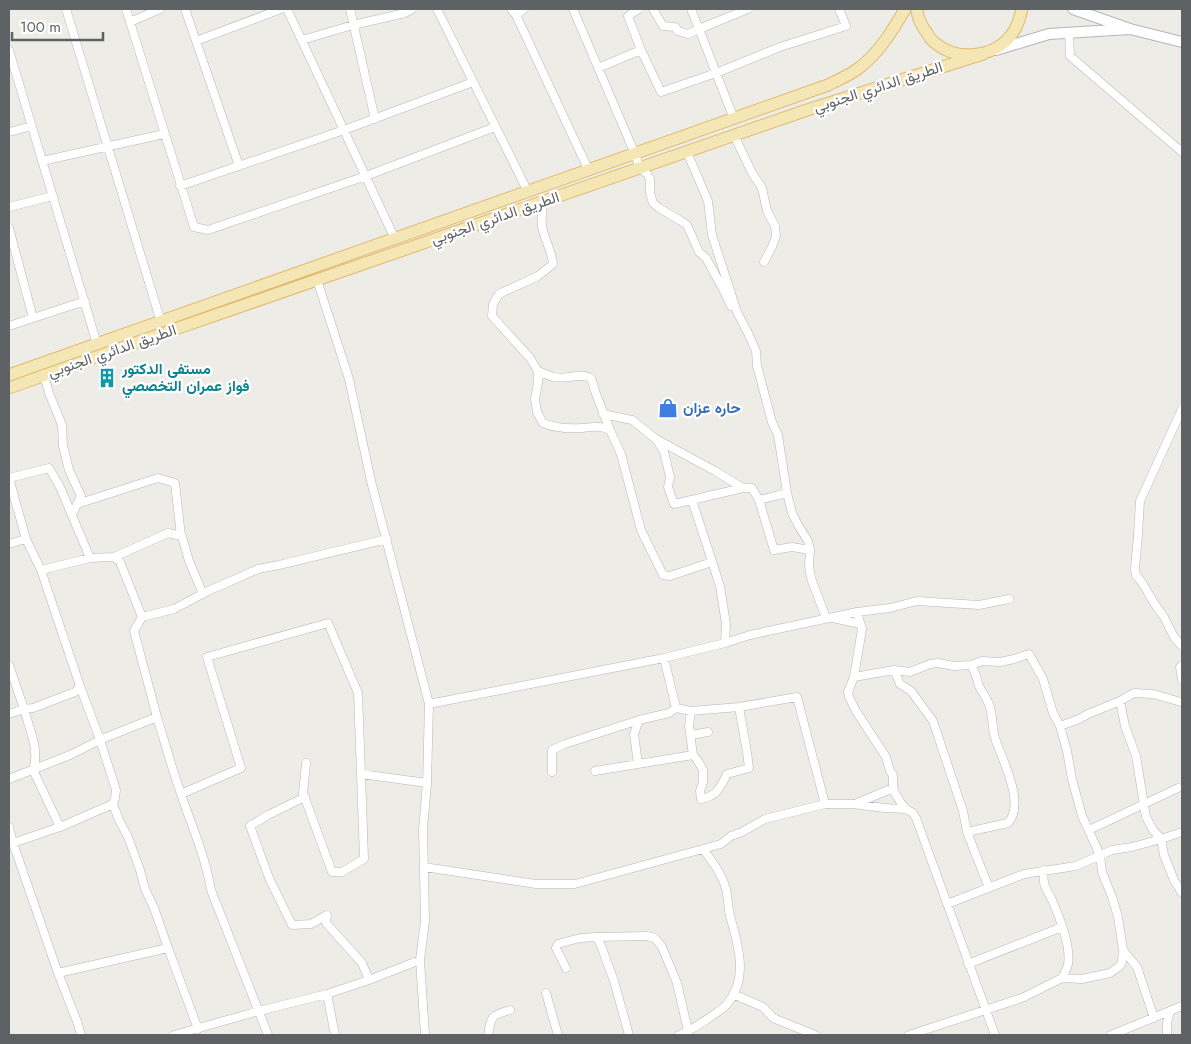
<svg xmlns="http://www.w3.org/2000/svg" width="1191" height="1044" font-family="Jost,Vazirmatn,sans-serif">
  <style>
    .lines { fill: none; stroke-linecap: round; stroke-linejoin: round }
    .street-casing { stroke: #b4b7ba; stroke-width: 9 }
    .secondary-casing { stroke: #b3b6b9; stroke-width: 12 }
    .primary-casing { stroke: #e0ba6f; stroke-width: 13 }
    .street { stroke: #fff; stroke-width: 8 }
    .secondary { stroke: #fff; stroke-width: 10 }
    .primary { stroke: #f5e7b5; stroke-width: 11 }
    .labels { text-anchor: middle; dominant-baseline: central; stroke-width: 4.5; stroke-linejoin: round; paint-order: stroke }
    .street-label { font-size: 15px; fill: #5e6265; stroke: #fff }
    .culture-label { font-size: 15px; font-weight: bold; fill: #0d838f; stroke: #fff; text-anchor: start }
    .shop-label { font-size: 15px; font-weight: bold; fill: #366cbe; stroke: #fff; text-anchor: start }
  </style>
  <rect width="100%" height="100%" fill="#eeece7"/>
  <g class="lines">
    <defs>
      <path id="street" d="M66,9L161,322
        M126,9L194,227L208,230L366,176L495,127
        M185,9L239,166
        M287,9L395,239
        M350,9L375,119
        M437,9L528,192
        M511,9L516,15L589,171
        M573,9L635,154L640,168L647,174L650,179V193L653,203L659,208L681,221L687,225L699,252L706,258L722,287L731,306
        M639,9L628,16L641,50
        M653,9L663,26L675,27L678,31L688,34L699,29L691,9
        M516,15L524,9
        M130,22L160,9
        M1069,33L1070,56L1182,152
        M302,40L353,25L405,13L412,9
        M196,41L281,9
        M9,50L97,344
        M598,68L641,50L661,92L716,73L780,47L846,26L839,9
        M734,119L699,29L748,9
        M9,132L32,126
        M734,135L752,173L762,188L767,211L775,226L776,236L772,247L764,262
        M687,152L708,201L712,235L737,312L749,335L756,351L757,366L772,422L778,435L787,493L792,513L798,525L808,541L810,550L809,566L811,578L826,618
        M42,161L164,134
        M180,186L344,130L473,82
        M543,201C543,209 541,218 542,226C544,239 552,251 553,264L538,276L499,294L493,304L492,316L530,358L538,371V383L535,399L537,412L543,423C555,428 569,429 583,428C594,427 599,425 610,430L621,454L641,530L663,575L670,576L712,562
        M9,207L53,196
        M9,228L33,318
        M317,280L349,379L371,481L429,704L427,783L423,829L425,921L420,960L425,1035
        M9,326L85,301
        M538,371C543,373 549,376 554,377C566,380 581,372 591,378L596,394L610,430
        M44,375L49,393L62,425L63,446L69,470L81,496L72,515
        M1182,409L1140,501L1138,534L1135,569L1136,575L1143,584L1154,603L1164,617L1174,637L1182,646
        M603,414L632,420L656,439L664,452L670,477L668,487L674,504L743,488H752L759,500L774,550L792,547L810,550
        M656,439L715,471L743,488
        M9,478L26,539L41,570L80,686L75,692L33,708L24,709L9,665
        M9,478L49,468L60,487L90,558
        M692,500L720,586L726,624L725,643
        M759,500L787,493
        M77,504L158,478L175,483L181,536
        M9,544L26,539
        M114,557L168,533L182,536L189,561L203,594
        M41,570L90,558L114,557L120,562L142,617
        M857,612L862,629L854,677L848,692L849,697L856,711L886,757L890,771L893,775V788L895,793L901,803L906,809L913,813L916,818L995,1035
        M833,618L860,624
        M664,658L676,708L691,711L739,707L797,697L825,804
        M1182,665L1180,667L1182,679
        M894,670L900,684L911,691L933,721L963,811L967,832L989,888
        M854,677L894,670L910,672L930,664L938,663L954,666L971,665L982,661L1000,662L1014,659L1029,654L1043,679L1053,713L1060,726L1067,751L1072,779L1082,816L1100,855L1102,872L1112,897L1118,917L1123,950L1122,962L1120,966L1110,973L1082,979L1062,978L1022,998L909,1035
        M80,686L100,740L116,790L115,798L113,804
        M1120,701L1125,726L1136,756L1146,817L1153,830L1161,839L1164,855L1174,880L1182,893
        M429,704L664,658L725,643L750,635L857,612L890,608L917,601L979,605L1009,599
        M691,711L689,726L693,755L698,761L703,770V782L700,791L701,799C717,796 720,788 727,774L749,768L747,752L739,707
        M9,714L24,709C29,728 40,750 33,770L60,827
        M157,717L134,631L142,617L174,609L208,591L258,569L279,565L387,539
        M1060,726L1079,719L1088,714L1120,701L1134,693L1153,694L1181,702
        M691,735L708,732
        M306,763L303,793L332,872H342L364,859L361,774L427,783
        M638,764L634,734L639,720L669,713L676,708
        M595,771L693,755
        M552,772V750L565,744L639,720
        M9,779L70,755L102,739L157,717C165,743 172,769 181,794C192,827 205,855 211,890L268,1035
        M181,794L241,768L207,657L328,623L358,693L361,774
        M305,797L268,815L250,826L269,878L292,925L311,924L327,915L326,923L362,963L369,980
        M855,804L893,788
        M9,827L13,843L58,973L78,1024L81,1035
        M1089,830L1178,788
        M967,832L1008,823C1026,803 1002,760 995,738C992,728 993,717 990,707C987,698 983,694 979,686C978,685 978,681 977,679C976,674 973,669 971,665
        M13,843L60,827L113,804L119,820L128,837L140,870L145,889L154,908L168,948L58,973
        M424,867L536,884H575L721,844L731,836L742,832L765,819L825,804H853L884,808L906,809
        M1044,870C1042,885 1046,888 1052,900C1059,916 1071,947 1068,964C1067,969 1064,974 1062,978
        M947,904L1024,874L1076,866L1112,850L1132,847L1161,839L1182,832
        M596,937L647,936L655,938L662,947L677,983L689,1035
        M168,948L198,1029
        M1123,950L1137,967L1154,1018
        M968,964L1062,927
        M566,968L556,948L558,944L580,938L596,937L600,943L614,981L629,1035
        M546,993L558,1035
        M327,994L335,1035
        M733,994L763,1007L773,1018L815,1035
        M174,1035L259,1011L327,994L369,980L420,960
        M488,1035C491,1017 491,1015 510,1010
        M679,1035C691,1031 701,1023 712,1016C717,1012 723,1009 727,1004C749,979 738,944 730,916C728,907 728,898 726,889C722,874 712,861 703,849
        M1111,1035L1182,1006
        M1167,1035V1023L1170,1011"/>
      <path id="secondary" d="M1130,29L1182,42
        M996,50L1049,34L1130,29L1073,9"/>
      <path id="primary" d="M917,9C917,17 922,27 927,33C929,36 931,40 934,42C956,62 995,58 1012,34C1018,26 1020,18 1022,9
        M9,375L828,85C838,80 850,75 859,68C879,53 893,30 905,9
        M9,388L161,334L804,111L983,54"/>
    </defs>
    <!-- street casing -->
    <use href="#street" class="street-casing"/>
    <!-- secondary casing -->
    <use href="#secondary" class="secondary-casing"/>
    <!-- primary casing -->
    <use href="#primary" class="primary-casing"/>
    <!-- street -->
    <use href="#street" class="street"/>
    <!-- secondary -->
    <use href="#secondary" class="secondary"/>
    <!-- primary -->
    <use href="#primary" class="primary"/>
  </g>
  <!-- icons -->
  <defs>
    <symbol id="building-bare" viewBox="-9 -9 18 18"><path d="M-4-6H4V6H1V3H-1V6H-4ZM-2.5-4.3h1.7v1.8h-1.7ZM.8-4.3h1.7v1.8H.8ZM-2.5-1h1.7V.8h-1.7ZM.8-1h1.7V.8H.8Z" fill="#0f9aa8" stroke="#fff" stroke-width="2.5" paint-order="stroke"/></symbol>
    <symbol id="shop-bare" viewBox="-9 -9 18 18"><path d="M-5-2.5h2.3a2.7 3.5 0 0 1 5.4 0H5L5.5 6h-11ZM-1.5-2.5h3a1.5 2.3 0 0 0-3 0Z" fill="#3f7fe0" stroke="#fff" stroke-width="2.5" paint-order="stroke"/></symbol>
  </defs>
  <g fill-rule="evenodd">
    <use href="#building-bare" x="93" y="364" width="28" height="28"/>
    <use href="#shop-bare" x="654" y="394" width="28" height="28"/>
  </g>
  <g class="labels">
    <!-- street labels -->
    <g class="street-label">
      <text transform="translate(878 87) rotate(-18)">الطريق الدائري الجنوبي</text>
      <text transform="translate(495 218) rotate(-19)">الطريق الدائري الجنوبي</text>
      <text transform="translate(112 351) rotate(-19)">الطريق الدائري الجنوبي</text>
    </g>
    <!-- culture labels -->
    <g class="culture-label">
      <text x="122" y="369">مستفى الدكتور<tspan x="122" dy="17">فواز عمران التخصصي</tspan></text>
    </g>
    <!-- shop labels -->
    <g class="shop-label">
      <text x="683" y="408">حاره عزان</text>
    </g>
  </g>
  <!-- border -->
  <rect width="1191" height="1044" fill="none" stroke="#5e6265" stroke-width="20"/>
  <!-- scale -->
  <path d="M12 32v8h91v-8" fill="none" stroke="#5e6265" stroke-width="2.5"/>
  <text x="20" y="32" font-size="15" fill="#5e6265" stroke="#ffffff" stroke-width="4" paint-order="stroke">100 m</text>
</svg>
